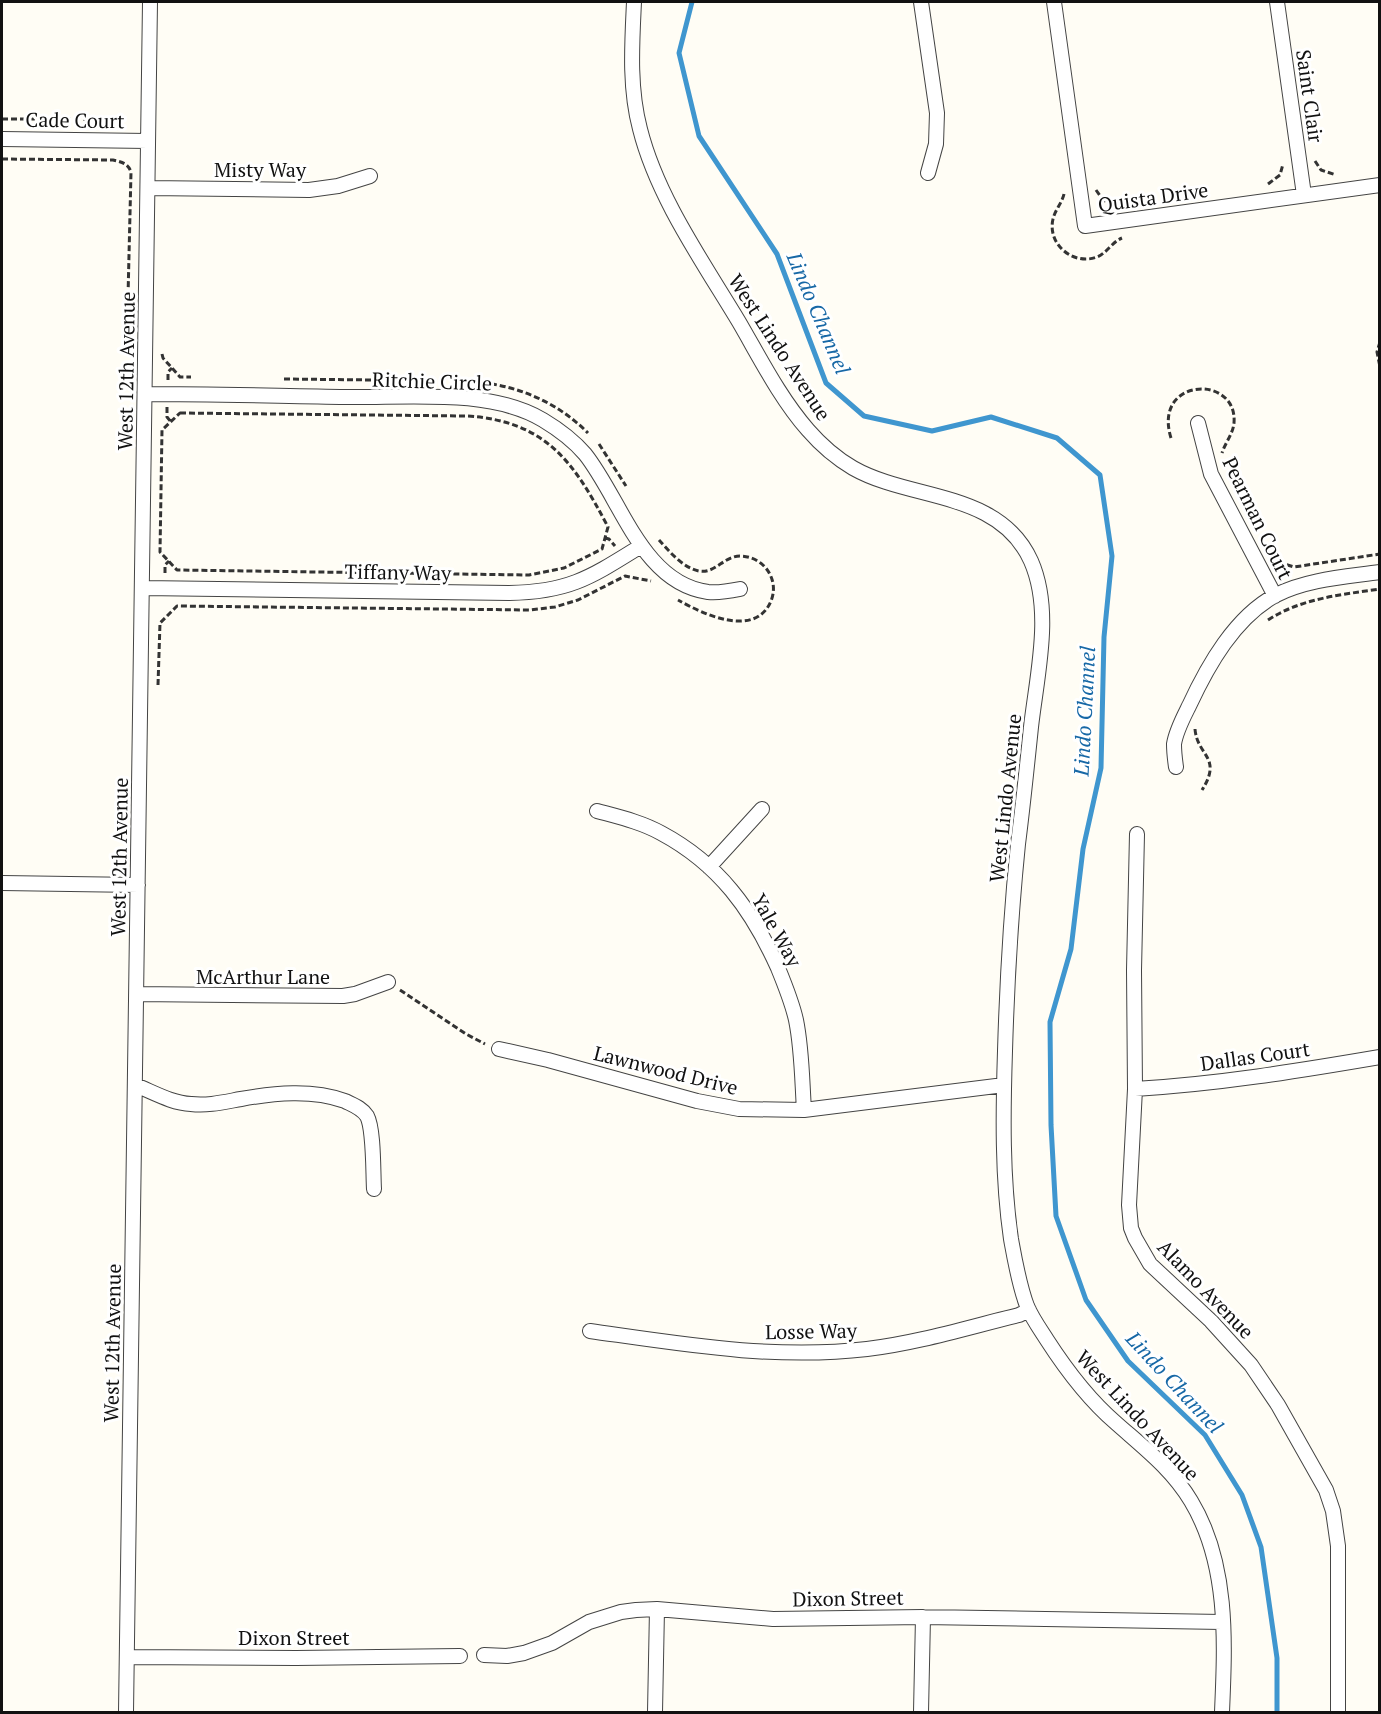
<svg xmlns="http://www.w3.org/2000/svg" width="1381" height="1714" font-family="'PT Serif',serif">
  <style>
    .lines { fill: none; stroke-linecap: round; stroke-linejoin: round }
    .stream { stroke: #3f96cf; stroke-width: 5 }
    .minor-casing { stroke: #444; stroke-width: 16 }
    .path { stroke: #333; stroke-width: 3; stroke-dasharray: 6 3; stroke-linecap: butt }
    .minor { stroke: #fff; stroke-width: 14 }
    .labels { text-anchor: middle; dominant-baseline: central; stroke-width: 6; stroke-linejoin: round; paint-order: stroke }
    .street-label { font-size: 20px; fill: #111; stroke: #fff }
    .water-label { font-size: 21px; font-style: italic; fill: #1768a6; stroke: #fff }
  </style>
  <rect width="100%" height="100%" fill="#fffdf5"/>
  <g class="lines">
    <!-- stream -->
    <path class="stream" d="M692,2L679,53L699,136L777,254L826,383L864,416L932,431L991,417L1057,438L1100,475L1112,556L1104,637L1101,768L1083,849L1071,949L1050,1022L1051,1125L1056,1216L1086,1300L1128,1361L1205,1435L1242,1495L1261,1547L1277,1658V1712"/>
    <defs>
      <path id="minor" d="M634,2C632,44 629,88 640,129C657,197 703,262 739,322C760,358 780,398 808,430C821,445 836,458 853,468C911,501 999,490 1031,561C1053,611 1037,674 1031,727C1027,766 1023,805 1018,844C1011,913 1007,982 1005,1051C1003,1113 1002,1177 1011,1239C1015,1261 1019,1285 1027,1306C1032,1318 1040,1329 1047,1340C1067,1371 1088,1399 1116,1423C1143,1447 1172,1469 1191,1501C1229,1564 1225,1642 1222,1712
        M921,2L937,113L936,144L928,173
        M1054,2L1085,226L1380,185
        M1277,2L1304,195
        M2,139L148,141
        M148,188L309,190L338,186L370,176
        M146,394C212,394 279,396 346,397C406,398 490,388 543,420C558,429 573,440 585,454C621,499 642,583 708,592C719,593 730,591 740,589
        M1198,423L1211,474L1275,596
        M143,588L509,593C570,592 591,577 641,546
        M1176,767C1175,760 1174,752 1174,744C1176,731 1183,718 1189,706C1208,665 1235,617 1276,595C1308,579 1345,577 1380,572
        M597,811C619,817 641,822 661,833C719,864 752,910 778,968C785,985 792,1002 796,1020C802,1049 802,1080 804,1110
        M1137,834L1134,970L1135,1089L1129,1205L1131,1228L1135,1238L1150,1264L1211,1321L1251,1365L1278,1405L1326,1490L1333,1511L1338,1546V1712
        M709,867L762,809
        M2,883L138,885
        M136,994L343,996L355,994L388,982
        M499,1049L548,1060L697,1101L739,1109L804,1110L1004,1085
        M135,1085C153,1092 171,1103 191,1104C208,1106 224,1102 241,1099C274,1093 312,1089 345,1101C353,1105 362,1108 367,1116C374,1129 373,1173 374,1189
        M1135,1089C1218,1084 1298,1071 1380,1057
        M590,1331C682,1344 774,1360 867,1349C918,1343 969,1327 1019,1315L1029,1310
        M484,1655L507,1656L524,1653L552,1643L589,1622L621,1612L636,1610L657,1609L773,1619L923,1617L1222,1622
        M127,1657L296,1658L460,1656
        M126,1712L150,2
        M655,1712L657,1609
        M921,1712L923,1617"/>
    </defs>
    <!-- minor casing -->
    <use href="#minor" class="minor-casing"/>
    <!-- path -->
    <path class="path" d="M2,119H108
      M2,159L113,160C121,162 128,163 131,172L128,297
      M1315,161L1321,170L1336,175
      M1268,184L1280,175L1283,164
      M1096,190L1103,200L1116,205
      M1064,194C1062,203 1055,210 1053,219C1047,244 1073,266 1097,257C1107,253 1112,242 1122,238
      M1380,342L1377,352L1380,367
      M162,354L163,358L180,377H191
      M284,379L374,380
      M168,380V372L172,368
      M455,381C506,381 552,397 588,433
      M167,407V417L171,422
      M180,413L467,416C546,421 574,462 608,527L602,549L564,568L529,575L177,570L160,552L162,430Z
      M1171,438C1152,377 1238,374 1234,423C1233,434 1225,443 1222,453
      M599,444L626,486
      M605,538L609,539L615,546
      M659,540C669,551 683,568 699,571C715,574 724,556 740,556C763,556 780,579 771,601C755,639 703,614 678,600
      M1272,555L1281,563L1294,567L1380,554
      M165,573V565L169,561
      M1268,620C1302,598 1340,595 1380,589
      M158,685L160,623L177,606L529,610L555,607L578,600L625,576L651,581
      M1195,729C1197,756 1223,757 1202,790
      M400,990L466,1034L485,1044"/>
    <!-- minor -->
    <use href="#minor" class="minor"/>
  </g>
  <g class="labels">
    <!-- street labels -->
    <g class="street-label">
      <text transform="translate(1310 96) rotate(82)">Saint Clair</text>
      <text transform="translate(75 120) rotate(1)">Cade Court</text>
      <text x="260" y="169">Misty Way</text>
      <text transform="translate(1153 197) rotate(-8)">Quista Drive</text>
      <text transform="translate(780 347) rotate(57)">West Lindo Avenue</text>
      <text transform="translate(126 371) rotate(-89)">West 12th Avenue</text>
      <text transform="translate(432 381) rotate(2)">Ritchie Circle</text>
      <text transform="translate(1258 518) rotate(64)">Pearman Court</text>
      <text transform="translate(398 572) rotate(1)">Tiffany Way</text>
      <text transform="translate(1005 798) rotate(-84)">West Lindo Avenue</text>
      <text transform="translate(119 857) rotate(-89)">West 12th Avenue</text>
      <text transform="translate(777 930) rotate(61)">Yale Way</text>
      <text x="263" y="976">McArthur Lane</text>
      <text transform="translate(1255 1056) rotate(-8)">Dallas Court</text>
      <text transform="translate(666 1070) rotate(14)">Lawnwood Drive</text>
      <text transform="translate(1206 1289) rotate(46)">Alamo Avenue</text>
      <text transform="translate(811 1331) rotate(-1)">Losse Way</text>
      <text transform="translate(112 1343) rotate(-89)">West 12th Avenue</text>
      <text transform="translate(1138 1415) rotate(47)">West Lindo Avenue</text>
      <text transform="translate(848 1598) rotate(-1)">Dixon Street</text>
      <text x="294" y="1637">Dixon Street</text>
    </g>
    <!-- water labels -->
    <g class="water-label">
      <text transform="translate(819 313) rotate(67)">Lindo Channel</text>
      <text transform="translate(1084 711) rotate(-87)">Lindo Channel</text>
      <text transform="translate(1175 1382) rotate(47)">Lindo Channel</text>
    </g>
  </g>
  <!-- border -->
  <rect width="1381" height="1714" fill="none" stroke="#111111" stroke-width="6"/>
</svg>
